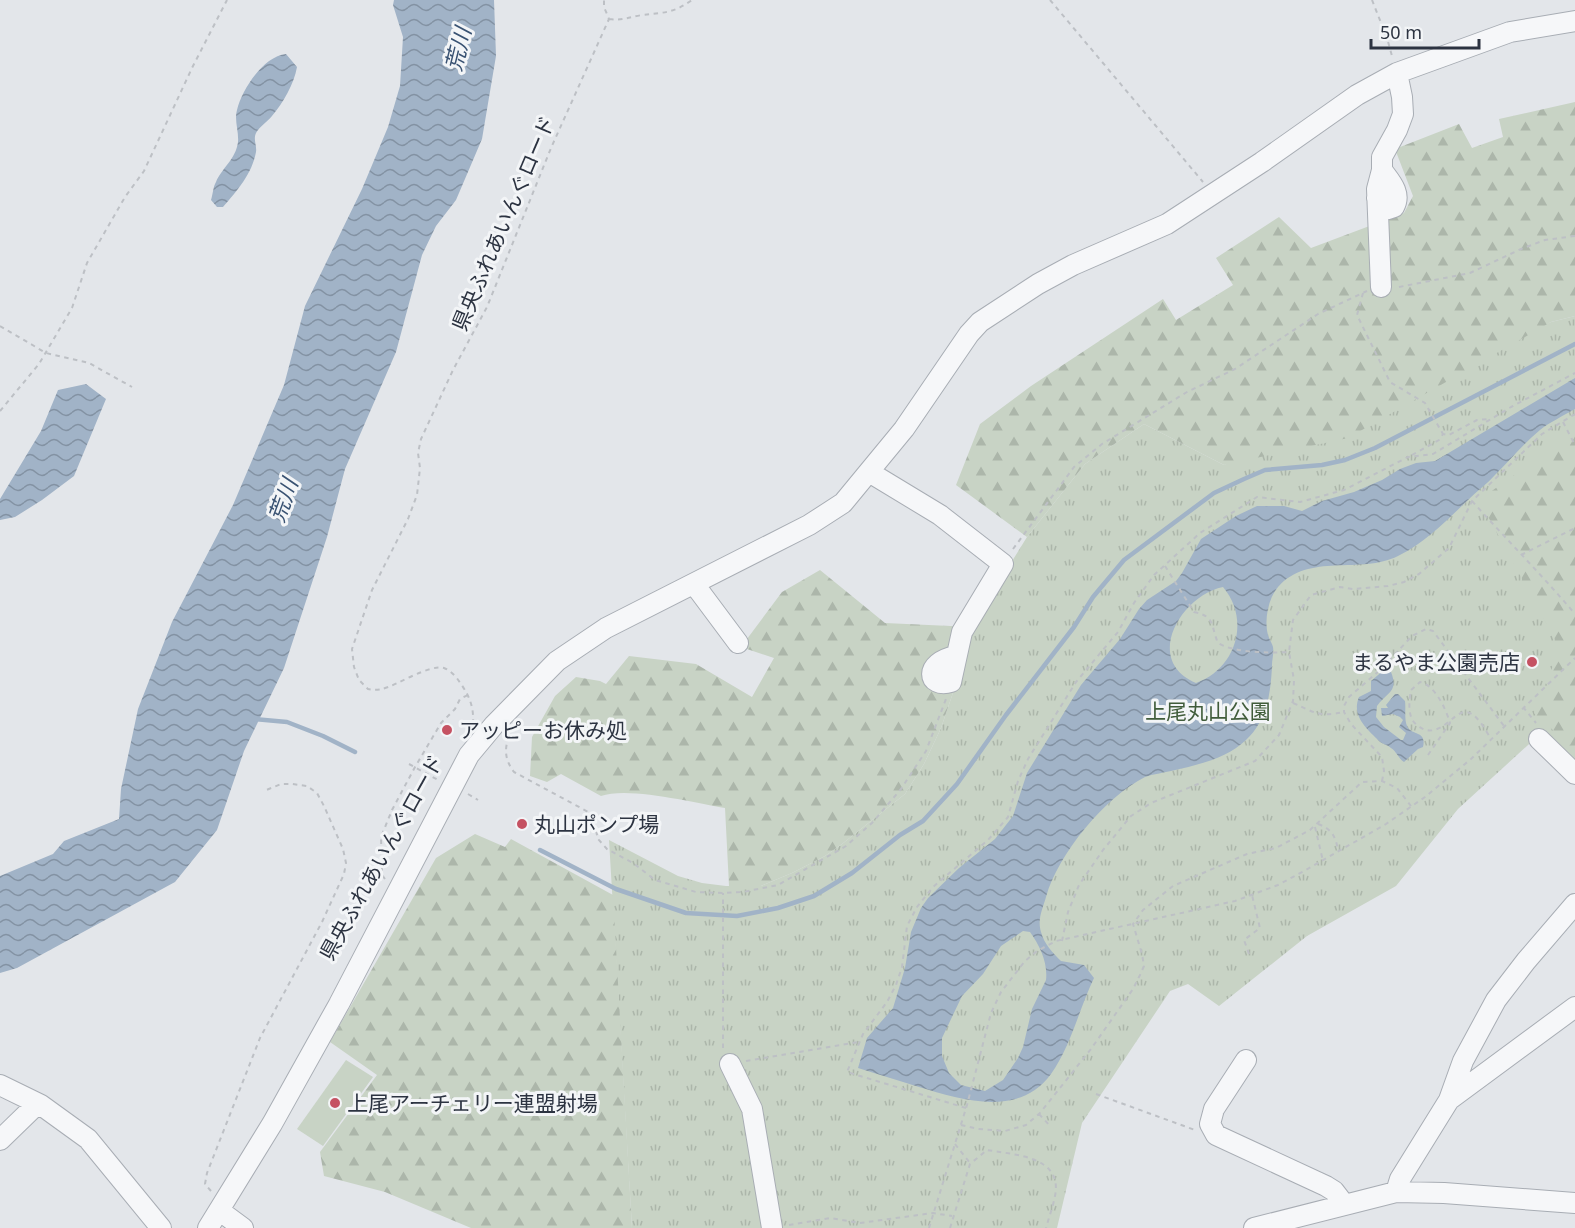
<svg xmlns="http://www.w3.org/2000/svg" width="1575" height="1228" font-family="'Noto Sans','Noto Sans JP',sans-serif">
  <style>
    .grass { fill: url(#grass-tufts) }
    .forest { fill: url(#forest-firs) }
    .garden { fill: #c8d3c5 }
    .water { fill: url(#water-waves); fill-rule: evenodd }
    .lines { fill: none; stroke-linecap: round; stroke-linejoin: round }
    .stream { stroke: #a1b3c7; stroke-width: 4.5 }
    .minor-casing { stroke: #a8adb4; stroke-width: 22 }
    .path { stroke: #bdc0c5; stroke-width: 2; stroke-dasharray: 4.5 4.5; stroke-linecap: butt }
    .minor { stroke: #f6f7f9; stroke-width: 20 }
    .poi-dot { fill: #c55262; stroke: #f3f5f7; stroke-width: 2 }
    .labels { text-anchor: middle; dominant-baseline: central; stroke-width: 6; stroke-linejoin: round; paint-order: stroke }
    .street-label { font-size: 21px; fill: #2c3341; stroke: #f3f5f7 }
    .poi-label { font-size: 21px; fill: #2c3341; stroke: #f3f5f7; text-anchor: start }
    .park-label { font-size: 21px; fill: #405c3a; stroke: #f3f5f7 }
    .water-label { font-size: 22px; font-style: italic; fill: #395272; stroke: #f3f5f7 }
  </style>
  <defs>
    <pattern id="grass-tufts" width="24" height="20" patternUnits="userSpaceOnUse" patternTransform="scale(1.5)"><rect width="24" height="20" fill="#c8d3c5"/><path d="M3 7l-1-3M5 7V3M7 7l1-3M15 17l-1-3M17 17v-4M19 17l1-3" fill="none" stroke="#acb6aa"/></pattern>
    <pattern id="forest-firs" width="22" height="20" patternUnits="userSpaceOnUse" patternTransform="scale(1.5)"><rect width="22" height="20" fill="#c8d3c5"/><path d="M5 1l3.5 6h-7zM16 11l3.5 6h-7z" fill="#acb6aa"/></pattern>
    <pattern id="water-waves" width="16" height="10" patternUnits="userSpaceOnUse" patternTransform="scale(1.5)"><rect width="16" height="10" fill="#a1b3c7"/><path d="M0 5q4-4 8 0t8 0" fill="none" stroke="#8392a3"/></pattern>
  </defs>
  <rect width="100%" height="100%" fill="#e3e6ea"/>
  <!-- grass -->
  <path class="grass" d="M1575,316V764L1540,734L1458,809L1396,886L1307,936L1219,1006L1188,984L1170,991L1082,1123L1057,1228H632L609,840L678,876L702,883L726,886H761L792,873L825,856L842,844L905,794L924,764L941,728L958,678L966,636L1027,537L1085,464L1144,424L1224,465L1551,322Z"/>
  <!-- forest -->
  <path class="forest" d="M1575,102V316L1551,322L1348,438L1224,465L1144,424L1085,464L1027,537L956,485L980,424L1031,386L1163,299L1176,320L1233,285L1216,258L1279,217L1311,248L1404,213L1413,196L1395,149L1459,124L1472,148L1503,137L1499,119Z
    M1575,432V750L1534,713L1560,648L1479,500Z
    M820,570L885,623L972,627L958,678L941,728L924,764L905,794L842,844L825,856L792,873L761,886H729L725,808C695,803 628,786 601,796L561,774L547,782L530,776L532,737L555,696L576,677L600,681L606,684L629,656L696,664L752,697L774,658L741,647L782,592Z
    M475,834L505,847L511,839L613,895L632,1228H471L385,1192L324,1176L320,1152L377,1075L330,1042L436,858Z"/>
  <!-- garden -->
  <path class="garden" d="M346,1060L373,1077L323,1146L297,1129Z"/>
  <!-- water -->
  <path class="water" d="M394,0H494L496,56L482,139L456,200L436,226L422,255L396,352L345,469L327,537L284,668L244,751L217,830L175,882L17,968L0,973V876L53,854L64,841L119,819L121,789L138,709L172,622L233,505L284,385L305,306L362,189L388,127L400,86L403,37L393,5Z
    M286,54L297,67C294,84 283,103 272,116C267,122 260,126 256,133C253,140 257,145 256,152C252,174 237,191 223,207H217L211,200C213,194 213,187 216,182C221,169 236,159 238,142C239,132 234,120 237,110C242,89 264,56 286,54Z
    M1575,378V409C1563,416 1550,422 1540,430C1523,444 1510,460 1495,475C1487,484 1477,491 1468,500C1446,521 1426,542 1398,556C1360,575 1309,552 1278,587C1268,599 1264,620 1268,635C1269,639 1272,643 1273,647C1274,653 1272,660 1272,665C1271,692 1267,721 1246,740C1226,759 1197,765 1171,771C1163,773 1153,774 1145,777C1105,797 1058,854 1046,897C1043,908 1037,919 1041,932C1044,944 1053,953 1061,961L1084,965L1094,978C1079,1009 1071,1046 1051,1074C1019,1118 962,1100 919,1087C899,1081 878,1074 858,1068L867,1038L893,1008L905,968L911,932L921,908L928,898L959,868L995,839L1013,816L1027,773L1081,685L1120,639L1139,609L1147,600L1176,581L1182,573L1201,539L1236,516L1257,506H1284L1302,511L1322,501L1354,492L1382,480L1400,469L1416,463L1435,461ZM1223,587C1251,620 1236,669 1196,683C1143,661 1180,596 1223,587ZM1023,931L1030,932C1040,946 1048,963 1046,980L1032,1009L1023,1047L1018,1058L1003,1080L985,1091L961,1085L949,1073L942,1056V1038L962,996L983,974L1001,946Z
    M86,384L106,399L74,476L42,500L15,517L0,520V499L41,431L58,390Z
    M1385,669L1391,672C1399,692 1387,692 1377,706L1376,717L1384,727L1401,740H1403L1406,733L1399,727L1403,720L1400,717L1393,714L1382,716L1381,708H1388L1386,705L1395,694H1398L1405,701C1406,708 1404,719 1407,726C1411,736 1427,730 1423,747L1418,749L1404,762C1398,758 1397,752 1391,748C1388,745 1382,744 1379,741C1367,729 1351,716 1359,697L1371,691V681Z"/>
  <g class="lines">
    <!-- stream -->
    <path class="stream" d="M253,719L287,722L323,736L355,752
      M540,850L616,889L686,913L737,916L778,908L814,896L852,873L900,835L923,821L957,784L1006,715L1074,627L1093,597L1124,560L1214,493L1244,479L1265,470L1322,465L1345,460L1375,448L1575,344"/>
    <defs>
      <path id="minor" d="M1377,198L1381,208L1388,209L1394,207C1402,193 1390,181 1382,170
        M1381,287L1377,189L1382,170V157L1397,130L1403,114L1402,97L1397,73
        M869,472L940,515L1003,564L962,632L951,682C927,689 923,662 956,656
        M694,584L738,643
        M1539,739L1575,774
        M1246,1060L1214,1109L1210,1124L1216,1135L1326,1186L1334,1191L1344,1204
        M730,1064L752,1109L772,1228
        M0,1085L41,1105L88,1139L161,1228
        M1449,1100L1575,1007
        M0,1140L33,1108L41,1105
        M1396,1192L1400,1179L1449,1100L1463,1061L1496,1000L1526,961L1575,904
        M220,1211L243,1228
        M208,1228L272,1124L339,1004L469,755L494,725L557,661L606,628L809,525L843,503L904,429L969,334L980,322L1038,284L1073,265L1167,224L1262,162L1357,95L1397,73L1510,32L1575,21
        M1254,1228L1396,1192L1444,1193L1575,1203"/>
    </defs>
    <!-- minor casing -->
    <use href="#minor" class="minor-casing"/>
    <!-- path -->
    <path class="path" d="M1050,0L1203,182
      M1372,0L1387,38L1392,56
      M609,19C621,21 630,17 642,15C665,12 672,14 692,0
      M1399,287L1470,273L1521,249L1545,240L1575,236
      M1363,293L1357,315L1390,382L1425,403L1443,434
      M0,326L46,353L89,363L132,387
      M0,411L39,364L72,308L87,263L125,197L144,171L192,68L227,0
      M1563,422L1575,445
      M1412,455L1439,440L1443,434L1449,435L1477,420L1488,419
      M1472,501C1506,539 1542,575 1575,614
      M1013,549L1074,467L1102,444L1187,392L1235,369L1318,314L1367,291
      M1521,555L1575,528
      M1165,566L1194,612C1216,617 1210,624 1218,643C1234,653 1270,653 1289,652
      M1293,703C1316,713 1318,717 1344,712
      M1523,707L1536,723
      M473,724C474,708 470,697 461,684C457,678 452,671 444,668C429,664 398,685 382,689C378,690 373,690 368,689L359,680L354,667L352,649L372,590L408,519L417,495L420,468L418,453L421,439L453,370L487,307L551,148L609,19L604,7V0
      M509,736C504,750 505,760 514,772L592,814L598,839L607,849L633,863L655,880L696,892L723,893L743,892L778,885L846,846L872,823L901,789L926,751L946,699
      M1428,755L1450,723C1446,709 1435,685 1420,682L1411,690C1409,701 1407,718 1417,725C1438,743 1453,711 1466,712C1477,713 1486,731 1491,739
      M409,764L438,780
      M1382,781L1384,771L1382,757L1351,724L1344,712V706L1349,697L1380,670L1412,636L1426,629L1433,631L1504,726
      M468,794L478,800
      M1318,824C1332,829 1336,837 1338,851
      M1315,827L1323,861
      M385,879L382,875L381,837L392,810L415,767L441,723L455,709L460,699L468,695
      M1062,941L1068,912L1079,885L1103,850L1131,816L1151,803L1255,761L1279,735L1293,701L1294,680L1289,652L1293,620L1311,595L1340,587L1353,589L1388,586L1404,582L1419,574L1449,548L1472,501L1542,434L1575,414
      M1249,954L1244,940L1260,928L1252,895
      M723,1048V893
      M746,1061L859,1042
      M1096,1094L1195,1130
      M966,1108L847,1072L863,1034L887,1002L896,985L902,967L907,926L917,907L933,887L988,840L1008,817L1018,781L1028,759L1076,682L1118,632L1134,603L1154,575L1200,533L1257,497L1300,502L1344,490L1408,457L1433,454L1511,407L1575,373
      M1039,1114L1051,1127
      M961,1125L978,1129L1005,1131L1026,1125L1040,1113L1091,1049L1133,989L1140,975L1144,966L1142,954L1133,924L1143,910L1173,886L1247,854L1276,848L1310,830L1362,782L1382,781L1397,788L1411,806
      M955,1144L970,1163
      M211,1191L205,1184L207,1173L260,1038L322,922L344,874L346,863L343,849L324,806L317,793L307,786L292,784H281L264,791
      M789,1225L831,1218L860,1223L933,1213L952,1216
      M929,1228L967,1105L991,1013L1001,992L1025,961L1037,951L1056,941L1235,901L1278,885L1304,871L1386,824L1425,797L1471,759L1575,658
      M950,1228L970,1164L987,1150C1015,1155 1063,1156 1055,1196C1053,1207 1049,1217 1046,1228"/>
    <!-- minor -->
    <use href="#minor" class="minor"/>
  </g>
  <!-- markers -->
  <g class="poi-dot">
    <circle cx="1532" cy="662" r="6"/>
    <circle cx="447" cy="730" r="6"/>
    <circle cx="522" cy="824" r="6"/>
    <circle cx="335" cy="1103" r="6"/>
  </g>
  <g class="labels">
    <!-- street labels -->
    <g class="street-label">
      <text transform="translate(503 223) rotate(-67)">県央ふれあいんぐロード</text>
      <text transform="translate(381 857) rotate(-61)">県央ふれあいんぐロード</text>
    </g>
    <!-- poi labels -->
    <g class="poi-label">
      <text x="1520" y="662" text-anchor="end">まるやま公園売店</text>
      <text x="459" y="730">アッピーお休み処</text>
      <text x="534" y="824">丸山ポンプ場</text>
      <text x="347" y="1103">上尾アーチェリー連盟射場</text>
    </g>
    <!-- park labels -->
    <g class="park-label">
      <text x="1208" y="711">上尾丸山公園</text>
    </g>
    <!-- water labels -->
    <g class="water-label">
      <text transform="translate(457 49) rotate(-76)">荒川</text>
      <text transform="translate(282 500) rotate(-70)">荒川</text>
    </g>
  </g>
  <!-- scale -->
  <path d="M1371 39v9h108v-9" fill="none" stroke="#2c3341" stroke-width="3"/>
  <text x="1380" y="39" font-size="18" fill="#2c3341" stroke="#f3f5f7" stroke-width="4.5" paint-order="stroke">50 m</text>
</svg>
